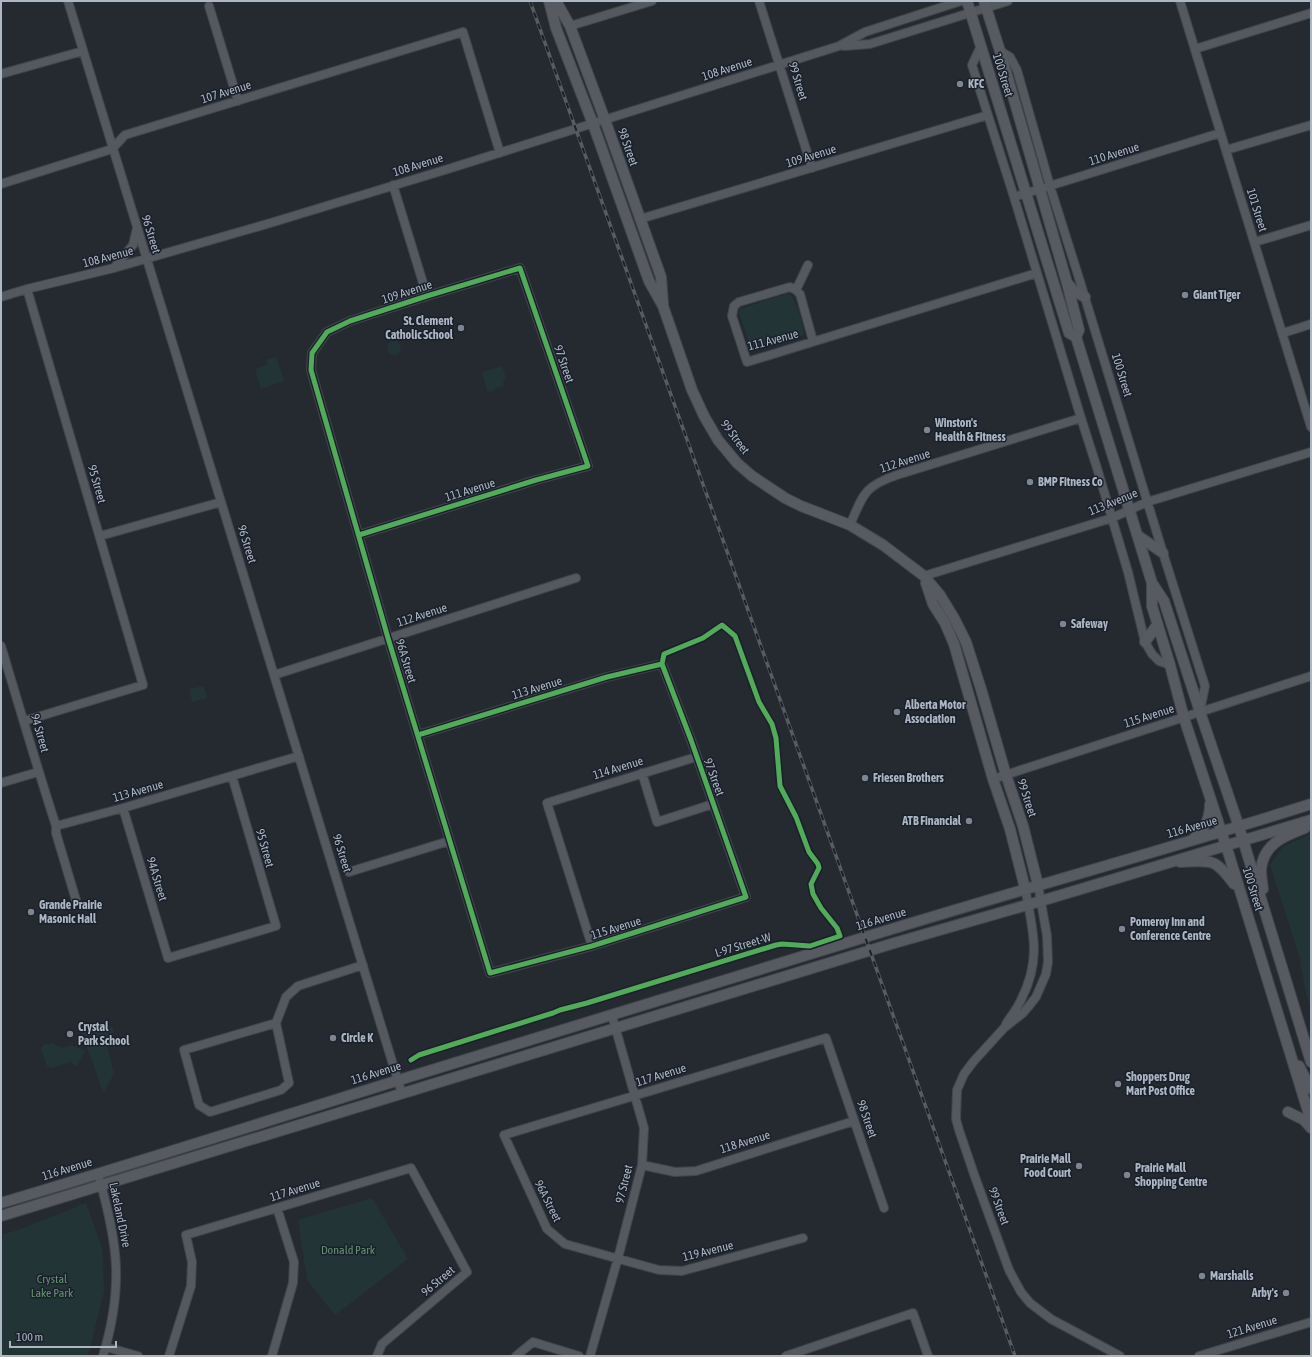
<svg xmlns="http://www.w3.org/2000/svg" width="1312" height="1357" font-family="'Asap Condensed',sans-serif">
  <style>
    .green { fill: #233437 }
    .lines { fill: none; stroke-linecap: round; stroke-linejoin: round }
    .minor-casing { stroke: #41454a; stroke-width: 10 }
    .major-casing { stroke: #42464e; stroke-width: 12 }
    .minor { stroke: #54585f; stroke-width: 8 }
    .major { stroke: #575b61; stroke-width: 10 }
    .rail-casing { stroke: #585c62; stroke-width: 3.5 }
    .rail { stroke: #19202b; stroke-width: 2; stroke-dasharray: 6; stroke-linecap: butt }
    .cycleway-casing { stroke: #19202b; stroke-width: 8 }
    .cycleway { stroke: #51ab58; stroke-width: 5 }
    .poi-dot { fill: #7d8590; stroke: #19202b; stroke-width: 1.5 }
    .labels { text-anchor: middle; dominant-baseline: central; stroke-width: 3; stroke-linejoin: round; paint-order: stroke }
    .street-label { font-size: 12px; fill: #adb6c3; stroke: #19202b }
    .poi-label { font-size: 12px; font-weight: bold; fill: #adb6c3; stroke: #19202b; text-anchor: start }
    .park-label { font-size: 12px; fill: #659370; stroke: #19202b }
  </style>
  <rect width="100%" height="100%" fill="#252a31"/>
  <!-- green -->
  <path class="green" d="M786,294H789C796,299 805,327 803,335L754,351L751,348L739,312L740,309Z
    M387 348a7 7 0 1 1 14 0a7 7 0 1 1-14 0Z
    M276,357L284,381L261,389L255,369L268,364L266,360Z
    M502,366L506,378L503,381L504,386L495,388V390L488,393L482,372Z
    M204,686L207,698L192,702L189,689Z
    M1311,834V1009L1306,993L1299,955L1270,865L1284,846Z
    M112,1026L114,1031L107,1046L114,1074L103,1093L93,1063L81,1033L84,1029L89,1032H92Z
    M52,1043L62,1048L72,1045L85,1051L77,1066L70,1062L51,1068L47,1066L41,1049L43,1045Z
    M372,1198L408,1259L335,1315L307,1280L298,1220Z
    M86,1203L102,1248L104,1291L88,1356H1V1235L21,1229Z"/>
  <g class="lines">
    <defs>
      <path id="minor" d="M68,1L402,1094
        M759,1L812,168
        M1180,1L1311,427
        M209,6L238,101
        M570,26L652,1
        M844,46L870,44L1008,1
        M981,46L972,65L1014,197L1081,418L1097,468L1128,572L1145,642L1152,654L1159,661L1170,665
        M1195,49L1311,13
        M1000,51L1010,57L1017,70L1050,186L1078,275L1163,553L1205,686L1200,711
        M1,74L83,51
        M1226,150L1311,125
        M1,184L112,149L125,135L463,32L500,153
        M393,185L427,296
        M1014,197L1220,133
        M640,219L988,115
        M1255,242L1311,225
        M114,268L133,245L137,228
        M796,290L808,265
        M1,297L27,289L114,268L267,224L448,169L839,46L865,32L961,1
        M1283,333L1311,324
        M813,341L800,294L796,290L790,287L739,302L734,306L732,316L747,362L1037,273
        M850,525C863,495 864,486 897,475L1081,418
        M359,535L536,480L588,466L520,268L427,296L350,321L327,332L312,353L311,370L388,638L490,973L592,946L746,897L691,740L662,664L607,677L418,735
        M100,536L221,502
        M924,576L1112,518L1147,502L1311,452
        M1,646C19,706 37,767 56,826V833L76,900
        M274,675L576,578
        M24,721L143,685L27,289
        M642,773L657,822L713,804
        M993,779L1311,676
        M1,783L38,772
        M123,808L168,958L276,926L232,776
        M56,826L123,808L299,756
        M349,872L449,841
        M1038,885L1047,936L1048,962L1046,974L1036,997L1029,1006L1023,1013L1004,1028L973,1062L964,1074L957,1090L956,1119L959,1130L975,1177L1009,1270L1021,1292L1030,1303L1051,1319L1120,1356
        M592,946L547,803L696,757
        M276,1023L184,1050L199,1105L210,1112L281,1090L289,1083L276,1023L286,997L298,986L363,965
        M1006,1024C1011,1016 1017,1009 1021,1000C1042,959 1033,931 1025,888
        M642,1165L675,1172L696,1171L854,1121
        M98,1174C118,1243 124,1286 103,1356
        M803,1238L682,1271L659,1270L565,1244L547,1229L504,1135L826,1038L884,1208
        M106,1347L138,1356
        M169,1356L191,1286L192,1262L186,1235L411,1168L467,1272L382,1344L377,1356
        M272,1356L293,1283L294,1262L277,1208
        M516,1356L533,1342L579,1356
        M590,1356L618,1258L642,1165L644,1128L612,1016
        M786,1356L913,1313L928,1356
        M1199,1356L1311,1322"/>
      <path id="major" d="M549,1L556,28L593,124L649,281L663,306L692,390L704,416L718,440L737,463L752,476L785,498L801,506L850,525L883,545L924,576L940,595L954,618L966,642L981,689L1006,775L1023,826L1038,885
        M556,1L570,26L605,120L661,277L663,304
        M967,1L1069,333L1076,337
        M984,1L1000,51L1067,283L1079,330L1076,337L1152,583L1164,601L1200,712L1239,827L1311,1062
        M1068,284L1074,291L1085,297
        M1137,535L1163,553
        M926,583L933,604L945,623L954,644L993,779L1010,829L1025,888
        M1152,583V606L1170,665L1184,718L1229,855L1311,1121
        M1145,642L1157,625
        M1192,840C1204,830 1210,820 1210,804
        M1180,862C1212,861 1214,857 1234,884
        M1263,889C1262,882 1261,876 1261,870C1263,844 1284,836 1305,828
        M1299,1066L1311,1089
        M1288,1112L1304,1120L1311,1128
        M1,1203C133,1164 264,1122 396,1081C558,1031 720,982 882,932C1025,888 1169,849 1311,804
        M1,1216L891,944L1041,901L1311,820"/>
    </defs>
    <!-- minor casing -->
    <use href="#minor" class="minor-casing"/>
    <!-- major casing -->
    <use href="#major" class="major-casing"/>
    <!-- minor -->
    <use href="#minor" class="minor"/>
    <!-- major -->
    <use href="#major" class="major"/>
    <defs>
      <path id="rail" d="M530,1L1015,1356"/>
    </defs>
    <!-- rail casing -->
    <use href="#rail" class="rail-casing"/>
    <!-- rail -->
    <use href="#rail" class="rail"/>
    <defs>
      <path id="cycleway" d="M359,535L536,480L588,466L520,268L427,296L350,321L327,332L312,353L311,370L388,638L490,973L592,946L746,897L691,740L662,664
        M418,735L607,677L662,664
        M411,1060L419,1055L553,1013L560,1010L587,1003L776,945L782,944L810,946L840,936L837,928L821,908L813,894L811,884L819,868L818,864L809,852L796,817L780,786L776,738L772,724L759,702L735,636L722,625L703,638L664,654L662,664"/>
    </defs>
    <!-- cycleway casing -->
    <use href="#cycleway" class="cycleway-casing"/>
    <!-- cycleway -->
    <use href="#cycleway" class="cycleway"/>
  </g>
  <!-- markers -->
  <g class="poi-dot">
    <circle cx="960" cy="84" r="4"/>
    <circle cx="1185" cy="295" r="4"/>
    <circle cx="461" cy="328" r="4"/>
    <circle cx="927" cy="430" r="4"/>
    <circle cx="1030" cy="482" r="4"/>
    <circle cx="1063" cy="624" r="4"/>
    <circle cx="897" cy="712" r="4"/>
    <circle cx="865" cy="778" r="4"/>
    <circle cx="969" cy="821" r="4"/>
    <circle cx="31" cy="912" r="4"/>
    <circle cx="1122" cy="929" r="4"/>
    <circle cx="70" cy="1034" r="4"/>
    <circle cx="333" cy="1038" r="4"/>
    <circle cx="1118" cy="1084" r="4"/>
    <circle cx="1079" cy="1166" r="4"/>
    <circle cx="1127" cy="1175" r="4"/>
    <circle cx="1202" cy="1276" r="4"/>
    <circle cx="1286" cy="1293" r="4"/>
  </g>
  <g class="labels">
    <!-- street labels -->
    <g class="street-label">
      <text transform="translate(727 69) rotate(-18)">108 Avenue</text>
      <text transform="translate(1003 75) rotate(73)">100 Street</text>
      <text transform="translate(798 81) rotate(73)">99 Street</text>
      <text transform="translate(226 92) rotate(-17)">107 Avenue</text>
      <text transform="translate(628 147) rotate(71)">98 Street</text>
      <text transform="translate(1114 154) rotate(-17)">110 Avenue</text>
      <text transform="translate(811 156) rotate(-17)">109 Avenue</text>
      <text transform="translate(418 165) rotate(-17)">108 Avenue</text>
      <text transform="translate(1257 210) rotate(73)">101 Street</text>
      <text transform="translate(151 234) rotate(73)">96 Street</text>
      <text transform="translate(108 257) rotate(-15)">108 Avenue</text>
      <text transform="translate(407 292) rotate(-18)">109 Avenue</text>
      <text transform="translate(773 340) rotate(-15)">111 Avenue</text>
      <text transform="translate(564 364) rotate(71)">97 Street</text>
      <text transform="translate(1122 375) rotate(73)">100 Street</text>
      <text transform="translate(735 437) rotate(53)">99 Street</text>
      <text transform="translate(905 461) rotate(-18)">112 Avenue</text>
      <text transform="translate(97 484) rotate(74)">95 Street</text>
      <text transform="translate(470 490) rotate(-17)">111 Avenue</text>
      <text transform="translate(1113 502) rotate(-22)">113 Avenue</text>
      <text transform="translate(247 544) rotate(73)">96 Street</text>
      <text transform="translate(422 615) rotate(-18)">112 Avenue</text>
      <text transform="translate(406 661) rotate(73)">96A Street</text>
      <text transform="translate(537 688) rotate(-17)">113 Avenue</text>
      <text transform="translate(1149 716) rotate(-18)">115 Avenue</text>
      <text transform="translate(40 733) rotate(74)">94 Street</text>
      <text transform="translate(618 768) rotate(-17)">114 Avenue</text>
      <text transform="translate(714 777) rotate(70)">97 Street</text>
      <text transform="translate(138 791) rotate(-16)">113 Avenue</text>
      <text transform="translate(1027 798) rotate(72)">99 Street</text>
      <text transform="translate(1192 827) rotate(-16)">116 Avenue</text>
      <text transform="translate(265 848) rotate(74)">95 Street</text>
      <text transform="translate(342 853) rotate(73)">96 Street</text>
      <text transform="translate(157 879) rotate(73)">94A Street</text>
      <text transform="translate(1253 889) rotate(73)">100 Street</text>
      <text transform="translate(881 919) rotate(-17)">116 Avenue</text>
      <text transform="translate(616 928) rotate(-17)">115 Avenue</text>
      <text transform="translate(743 945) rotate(-17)">L-97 Street-W</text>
      <text transform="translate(376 1073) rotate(-17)">116 Avenue</text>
      <text transform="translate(661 1075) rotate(-17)">117 Avenue</text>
      <text transform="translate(867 1119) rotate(71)">98 Street</text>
      <text transform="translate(745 1142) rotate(-17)">118 Avenue</text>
      <text transform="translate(67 1169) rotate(-17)">116 Avenue</text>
      <text transform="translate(624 1184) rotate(-76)">97 Street</text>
      <text transform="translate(295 1190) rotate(-17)">117 Avenue</text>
      <text transform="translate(548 1201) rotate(63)">96A Street</text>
      <text transform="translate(999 1206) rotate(70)">99 Street</text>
      <text transform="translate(120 1215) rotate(78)">Lakeland Drive</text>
      <text transform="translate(708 1251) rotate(-14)">119 Avenue</text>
      <text transform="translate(438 1281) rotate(-40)">96 Street</text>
      <text transform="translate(1252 1327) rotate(-17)">121 Avenue</text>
    </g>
    <!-- poi labels -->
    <g class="poi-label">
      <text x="968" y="84">KFC</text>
      <text x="1193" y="295">Giant Tiger</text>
      <text x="453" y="321" text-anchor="end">St. Clement<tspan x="453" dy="14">Catholic School</tspan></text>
      <text x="935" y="423">Winston's<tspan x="935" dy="14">Health &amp; Fitness</tspan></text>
      <text x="1038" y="482">BMP Fitness Co</text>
      <text x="1071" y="624">Safeway</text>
      <text x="905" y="705">Alberta Motor<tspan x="905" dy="14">Association</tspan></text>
      <text x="873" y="778">Friesen Brothers</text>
      <text x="961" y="821" text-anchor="end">ATB Financial</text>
      <text x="39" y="905">Grande Prairie<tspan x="39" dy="14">Masonic Hall</tspan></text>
      <text x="1130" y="922">Pomeroy Inn and<tspan x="1130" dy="14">Conference Centre</tspan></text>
      <text x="78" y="1027">Crystal<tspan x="78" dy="14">Park School</tspan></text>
      <text x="341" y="1038">Circle K</text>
      <text x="1126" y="1077">Shoppers Drug<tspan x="1126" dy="14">Mart Post Office</tspan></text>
      <text x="1071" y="1159" text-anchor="end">Prairie Mall<tspan x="1071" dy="14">Food Court</tspan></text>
      <text x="1135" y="1168">Prairie Mall<tspan x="1135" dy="14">Shopping Centre</tspan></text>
      <text x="1210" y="1276">Marshalls</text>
      <text x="1278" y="1293" text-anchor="end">Arby's</text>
    </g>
    <!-- park labels -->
    <g class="park-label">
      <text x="348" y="1250">Donald Park</text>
      <text x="52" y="1279">Crystal<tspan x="52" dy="14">Lake Park</tspan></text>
    </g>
  </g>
  <!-- border -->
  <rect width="1312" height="1357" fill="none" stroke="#adb6c3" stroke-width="4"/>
  <!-- scale -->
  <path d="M10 1341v6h106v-6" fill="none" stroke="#adb6c3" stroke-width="2"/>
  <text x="16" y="1341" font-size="12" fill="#adb6c3" stroke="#19202b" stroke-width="3" paint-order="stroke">100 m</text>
</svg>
